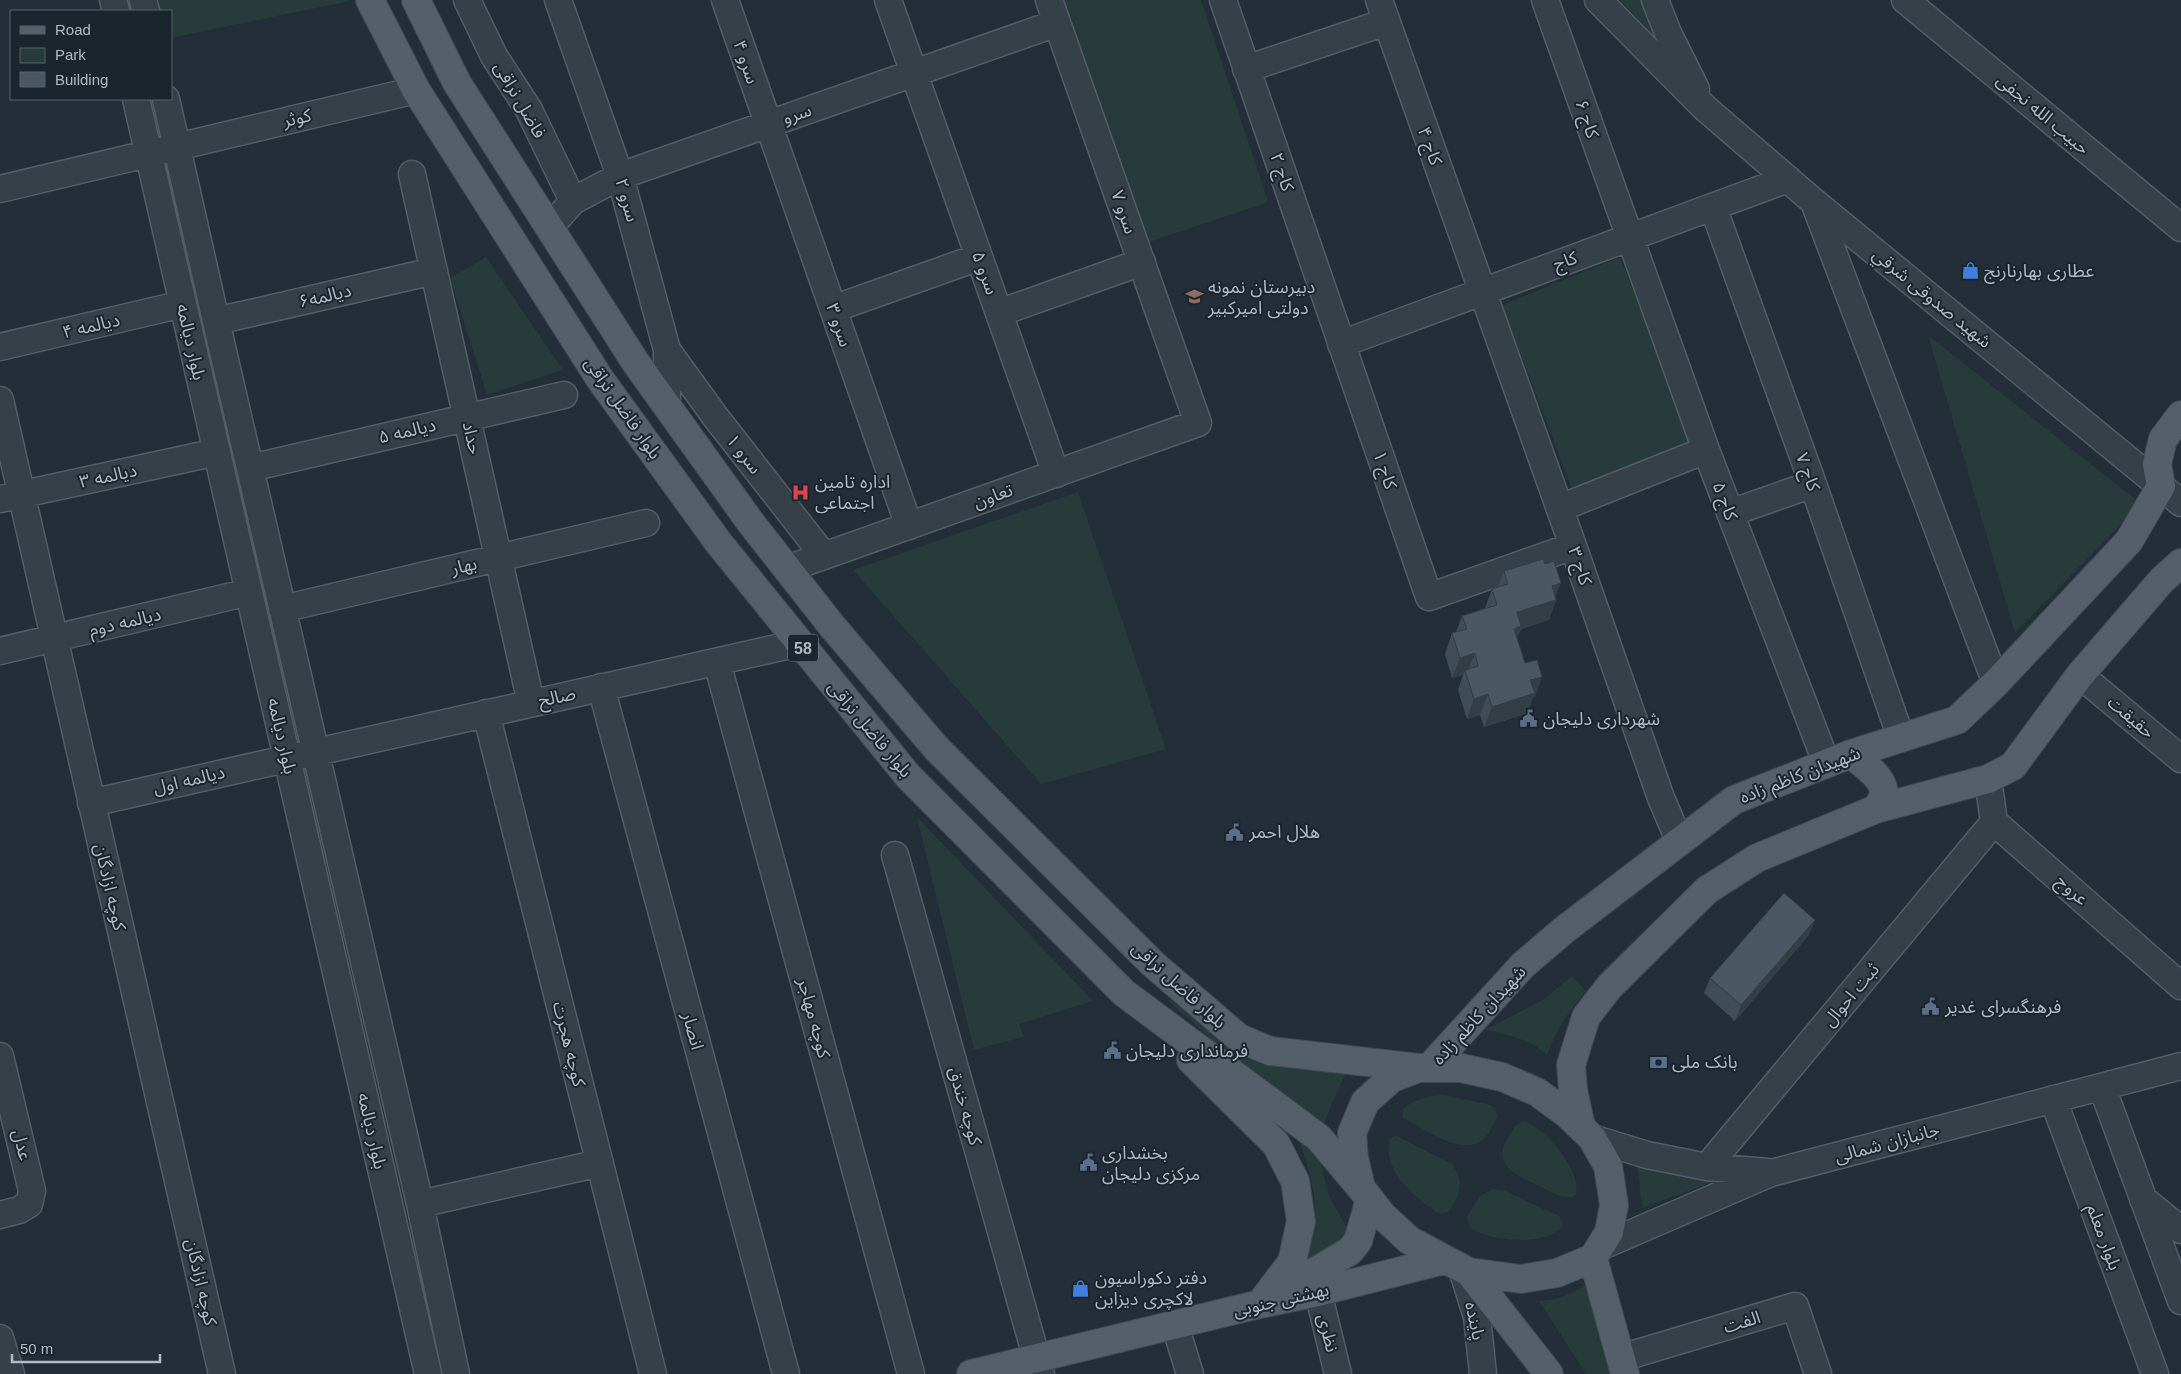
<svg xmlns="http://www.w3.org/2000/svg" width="2181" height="1374" font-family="Arial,'Noto Sans Arabic',sans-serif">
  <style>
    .green { fill: #263b3a }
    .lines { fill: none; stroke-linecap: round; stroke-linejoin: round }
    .minor-casing { stroke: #545d66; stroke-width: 29 }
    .major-casing { stroke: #3f4952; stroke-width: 30 }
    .minor { stroke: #364049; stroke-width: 26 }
    .major { stroke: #545f69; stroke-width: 28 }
    .wall { fill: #404c56 }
    .shaded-wall { fill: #343e46 }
    .building { fill: #4b5864; stroke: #343e46 }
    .labels { text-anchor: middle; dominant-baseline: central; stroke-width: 4; stroke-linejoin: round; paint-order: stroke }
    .shield { fill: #1b252d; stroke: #848d97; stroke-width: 1 }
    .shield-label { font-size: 16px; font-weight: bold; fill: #b1bac5 }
    .street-label { font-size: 18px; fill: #b1bac5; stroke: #1b252d }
    .poi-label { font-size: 18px; fill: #b1bac5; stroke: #1b252d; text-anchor: start }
  </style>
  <rect width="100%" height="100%" fill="#232e38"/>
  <!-- green -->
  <path class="green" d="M156,0H349L350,1L171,38V11H159Z
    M1063,0H1201L1268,202L1146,243Z
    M1619,0H1641L1662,43Z
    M486,257L563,370L487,395L450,278Z
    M1620,257L1692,440L1572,489L1502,305Z
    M1928,335L2141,504L2015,633Z
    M1078,492L1166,749L1041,784L853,570Z
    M917,817L1093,1001L1019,1024L1024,1037L974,1050Z
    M1572,976L1586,991C1569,1011 1556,1030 1547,1055C1531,1040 1507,1034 1485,1030L1544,999Z
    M1172,995L1205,1025L1349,1069L1341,1083L1323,1125L1227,1053L1168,1001Z
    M1443,1095L1488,1104L1494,1107L1497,1116C1479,1171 1437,1135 1403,1118V1109C1414,1099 1428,1096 1443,1095Z
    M1524,1121C1544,1127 1585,1173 1575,1196C1563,1201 1550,1191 1539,1186C1518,1176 1490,1165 1508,1137C1512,1131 1516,1123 1524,1121Z
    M1296,1135L1319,1154L1328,1194L1350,1233L1348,1242L1297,1267C1302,1253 1311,1238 1314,1223C1319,1201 1306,1154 1296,1135Z
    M1395,1135L1452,1164C1464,1179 1461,1198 1448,1212L1441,1214L1436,1212C1413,1195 1382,1171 1390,1139Z
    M1637,1162L1732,1175L1642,1208Z
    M1492,1189L1505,1191L1561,1217L1563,1226C1545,1247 1495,1241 1473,1230L1469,1226L1467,1217L1479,1197Z
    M1589,1283L1615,1374H1586L1539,1301C1560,1300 1572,1293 1589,1283Z"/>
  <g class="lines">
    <defs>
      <path id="minor" d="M113,0L116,11
        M143,0L146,11
        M467,0L494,56L529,110L573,201
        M558,0L620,176L667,350V406
        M725,0L909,526
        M888,0L1056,474
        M1223,0L1429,597L1573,546
        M1379,0L1573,546L1661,798L1679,840
        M1545,0L1706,450L1826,762
        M1598,0L1705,108L1813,201L2181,503
        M1655,0L1668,33L1696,89
        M1905,0L2181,228
        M1246,69L1386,22
        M136,99L428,1374
        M166,99L216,321L420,1204L456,1374
        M412,174L531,703
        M0,189L416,90
        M1814,202L1996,683
        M1713,207L1813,484L1901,738
        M550,227L573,201L620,176L1057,23
        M833,309L979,257
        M999,313L1142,262
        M216,321L434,271
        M1341,344L1788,179
        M0,347L183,304
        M667,350L714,415L824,556
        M0,400L222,1374
        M250,468L564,395
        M0,499L217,452
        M1560,508L1706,450
        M1730,513L1813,484
        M787,569L1198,423L1049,0
        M282,609L646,523
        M0,651L249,592
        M717,662L911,1374
        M2080,675L2181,759
        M601,687L786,1374
        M486,713L653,1374
        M1988,779L1994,822L2181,986
        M91,803L799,643
        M895,855L1041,1374
        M0,1056L32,1191L29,1204L19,1210L0,1215
        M2102,1087L2181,1301
        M2053,1099L2155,1374
        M1592,1138L1647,1155L1707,1167L1768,1172
        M1707,1167L1994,822
        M2143,1199L2181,1230
        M420,1204L600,1163
        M1602,1246L1771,1173L2181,1066
        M1462,1269L1477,1317L1483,1374
        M1318,1292L1338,1374
        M1175,1325L1190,1374
        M0,1338L11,1374
        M1621,1358L1795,1306L1818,1374"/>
      <path id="major" d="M370,0L416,90L600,379L718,542L908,776L1124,993L1319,1138L1361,1188
        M416,0L457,83L636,363L751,523L832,626L937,749L1153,964L1239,1038L1270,1051L1419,1068
        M1851,754C1868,769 1897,784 1876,809
        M1191,1060L1276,1144L1295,1181L1301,1221L1292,1262L1260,1304
        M1419,1068H1461L1502,1077L1537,1092L1567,1114L1592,1138L1608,1166L1614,1205L1609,1232L1593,1258L1557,1273L1521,1279L1469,1272L1409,1240L1382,1215L1361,1188L1354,1158L1352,1133L1365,1102L1392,1078Z
        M1429,1068L1523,965L1564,930L1734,800L1851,754L1957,720L1996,683L2129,541L2161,486L2157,464L2163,439L2181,415
        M1581,1127L1573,1090L1571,1065L1586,1017L1609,987L1707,890L1757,858L1876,809L1988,779L2013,766L2080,675L2162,580L2181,563
        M1593,1258L1625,1374
        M1469,1272L1549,1374
        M1281,1292L1350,1251L1358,1241L1370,1199
        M971,1374L1260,1304L1318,1292L1444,1260"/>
    </defs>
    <!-- minor casing -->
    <use href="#minor" class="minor-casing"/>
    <!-- major casing -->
    <use href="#major" class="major-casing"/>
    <!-- minor -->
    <use href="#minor" class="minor"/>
    <!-- major -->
    <use href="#major" class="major"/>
  </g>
  <!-- wall -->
  <path class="wall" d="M1504,571L1556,597L1549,620L1521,629L1517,638L1535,697H1533L1528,713L1484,727L1480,715L1467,719L1458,690L1463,675L1452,678L1445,654L1452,633L1456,632L1462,616L1485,608L1492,589L1498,587Z
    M1809,935L1735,1021L1704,993L1710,978Z"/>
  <!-- shaded-wall -->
  <path class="shaded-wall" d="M1561,583L1554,600H1556L1549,620L1521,629L1514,647L1507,649L1517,612L1552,586Z
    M1475,653L1467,674L1465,670L1463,675L1452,678L1460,658Z
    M1542,677L1535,697H1533L1528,713L1484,727L1492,707L1530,680Z
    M1488,694L1480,715L1467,719L1474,699Z
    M1815,920L1809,935L1735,1021L1741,1005Z"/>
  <!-- building -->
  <path class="building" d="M1543,559L1545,564L1554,561L1561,583L1552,586L1556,600L1517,612L1521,626L1514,629L1525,663L1537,660L1542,677L1530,680L1535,693L1492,707L1488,694L1474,699L1465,670L1478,666L1475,653L1460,658L1452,633L1467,629L1462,616L1497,605L1492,589L1508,584L1504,571Z
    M1784,893L1815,920L1741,1005L1710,978Z"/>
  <!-- icons -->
  <defs>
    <symbol id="shop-bare" viewBox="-9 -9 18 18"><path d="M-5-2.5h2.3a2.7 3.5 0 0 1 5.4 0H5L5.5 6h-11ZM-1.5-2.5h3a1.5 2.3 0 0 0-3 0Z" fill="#3f7fe0" stroke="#1b252d" stroke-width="2.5" paint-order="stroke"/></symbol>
    <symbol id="school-bare" viewBox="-9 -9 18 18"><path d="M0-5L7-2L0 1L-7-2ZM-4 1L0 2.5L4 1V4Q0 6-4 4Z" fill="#8d6e63" stroke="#1b252d" stroke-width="2.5" paint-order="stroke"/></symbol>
    <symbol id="hospital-bare" viewBox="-9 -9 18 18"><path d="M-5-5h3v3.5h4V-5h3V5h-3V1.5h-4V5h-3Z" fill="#e0444e" stroke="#1b252d" stroke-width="2.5" paint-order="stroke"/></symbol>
    <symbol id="civic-bare" viewBox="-9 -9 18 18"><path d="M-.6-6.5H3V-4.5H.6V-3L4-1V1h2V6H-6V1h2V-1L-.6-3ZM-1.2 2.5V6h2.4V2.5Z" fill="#5c6f8a" stroke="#1b252d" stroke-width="2.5" paint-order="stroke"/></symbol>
    <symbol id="bank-bare" viewBox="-9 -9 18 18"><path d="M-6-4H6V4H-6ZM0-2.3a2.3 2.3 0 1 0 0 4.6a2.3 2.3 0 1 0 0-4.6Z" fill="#5c6f8a" stroke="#1b252d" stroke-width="2.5" paint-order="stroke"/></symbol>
  </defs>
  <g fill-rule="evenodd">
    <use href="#shop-bare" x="1958" y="258" width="25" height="25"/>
    <use href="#school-bare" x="1182" y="284" width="25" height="25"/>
    <use href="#hospital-bare" x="788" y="480" width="25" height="25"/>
    <use href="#civic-bare" x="1516" y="706" width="25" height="25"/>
    <use href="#civic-bare" x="1222" y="820" width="25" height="25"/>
    <use href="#civic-bare" x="1918" y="994" width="25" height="25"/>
    <use href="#civic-bare" x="1100" y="1038" width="25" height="25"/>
    <use href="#bank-bare" x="1646" y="1050" width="25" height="25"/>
    <use href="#civic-bare" x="1076" y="1150" width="25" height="25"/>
    <use href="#shop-bare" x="1068" y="1276" width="25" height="25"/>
  </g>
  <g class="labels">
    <!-- shield labels -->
    <rect class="shield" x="788" y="634.5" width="30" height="27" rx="4"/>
    <g class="shield-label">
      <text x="803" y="648">58</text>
    </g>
    <!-- street labels -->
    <g class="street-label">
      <text transform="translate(746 62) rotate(71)">سرو ۴</text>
      <text transform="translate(520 100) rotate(60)">فاضل نراقی</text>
      <text transform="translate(797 114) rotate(-19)">سرو</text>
      <text transform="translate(2043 114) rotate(40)">حبیب الله نجفی</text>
      <text transform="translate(297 118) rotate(-13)">کوثر</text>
      <text transform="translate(1587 119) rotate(71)">کاج ۶</text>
      <text transform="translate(1430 146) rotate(70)">کاج ۴</text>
      <text transform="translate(1282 172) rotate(71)">کاج ۲</text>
      <text transform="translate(627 200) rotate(74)">سرو ۲</text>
      <text transform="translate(1124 212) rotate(71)">سرو ۷</text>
      <text transform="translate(1565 261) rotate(-20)">کاج</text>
      <text transform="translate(985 273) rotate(70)">سرو ۵</text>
      <text transform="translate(325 296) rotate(-13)">دیالمه۶</text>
      <text transform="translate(1932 298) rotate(39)">شهید صدوقی شرقي</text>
      <text transform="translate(839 325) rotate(71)">سرو ۳</text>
      <text transform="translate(91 326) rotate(-13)">دیالمه ۴</text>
      <text transform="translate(191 342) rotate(77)">بلوار دیالمه</text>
      <text transform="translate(623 408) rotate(55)">بلوار فاضل نراقی</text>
      <text transform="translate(407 431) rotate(-13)">دیالمه ۵</text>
      <text transform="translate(472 438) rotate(77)">حداد</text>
      <text transform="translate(744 454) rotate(52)">سرو ۱</text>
      <text transform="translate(1385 470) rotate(71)">کاج ۱</text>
      <text transform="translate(1808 472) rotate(70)">کاج ۷</text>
      <text transform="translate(108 476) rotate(-12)">دیالمه ۳</text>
      <text transform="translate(993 496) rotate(-20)">تعاون</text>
      <text transform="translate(1725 501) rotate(69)">کاج ۵</text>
      <text transform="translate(464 566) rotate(-13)">بهار</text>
      <text transform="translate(1580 566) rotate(71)">کاج ۳</text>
      <text transform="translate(125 622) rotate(-13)">دیالمه دوم</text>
      <text transform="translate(557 697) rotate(-12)">صالح</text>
      <text transform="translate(2131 717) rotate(40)">حقیقت</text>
      <text transform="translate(870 729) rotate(50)">بلوار فاضل نراقی</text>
      <text transform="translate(282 736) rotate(77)">بلوار دیالمه</text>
      <text transform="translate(1800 775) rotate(-21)">شهیدان کاظم زاده</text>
      <text transform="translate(189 780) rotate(-13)">دیالمه اول</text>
      <text transform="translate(110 887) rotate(77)">کوچه ازادگان</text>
      <text transform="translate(2072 890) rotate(41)">عروج</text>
      <text transform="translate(1179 985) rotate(42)">بلوار فاضل نراقی</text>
      <text transform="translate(1851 995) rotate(-50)">ثبت احوال</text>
      <text transform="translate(1479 1015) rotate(-47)">شهیدان کاظم زاده</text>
      <text transform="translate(814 1018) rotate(75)">کوچه مهاجر</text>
      <text transform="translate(693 1031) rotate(75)">انصار</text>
      <text transform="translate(569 1044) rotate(76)">کوچه هجرت</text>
      <text transform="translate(965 1106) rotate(74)">کوچه خندق</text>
      <text transform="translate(372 1131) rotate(77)">بلوار دیالمه</text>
      <text transform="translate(1887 1143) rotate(-15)">جانبازان شمالی</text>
      <text transform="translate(22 1145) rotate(76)">عدل</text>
      <text transform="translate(2104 1237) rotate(70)">بلوار معلم</text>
      <text transform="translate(201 1282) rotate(77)">کوچه ازادگان</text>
      <text transform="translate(1281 1300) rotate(-13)">بهشتی جنوبی</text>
      <text transform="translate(1475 1321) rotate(78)">پاینده</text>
      <text transform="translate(1742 1322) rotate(-17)">الفت</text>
      <text transform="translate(1328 1333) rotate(76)">نظری</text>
    </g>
    <!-- poi labels -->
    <g class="poi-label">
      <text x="1984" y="271">عطاری بهارنارنج</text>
      <text x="1208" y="287">دبیرستان نمونه<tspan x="1208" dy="21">دولتی امیرکبیر</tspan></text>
      <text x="815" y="482">اداره تامین<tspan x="815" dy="21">اجتماعی</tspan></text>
      <text x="1543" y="719">شهرداری دلیجان</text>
      <text x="1249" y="832">هلال احمر</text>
      <text x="1945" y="1007">فرهنگسرای غدیر</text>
      <text x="1126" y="1051">فرمانداری دلیجان</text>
      <text x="1672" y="1062">بانک ملی</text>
      <text x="1102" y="1153">بخشداری<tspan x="1102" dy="21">مرکزی دلیجان</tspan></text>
      <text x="1095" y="1278">دفتر دکوراسیون<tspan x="1095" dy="21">لاکچری دیزاین</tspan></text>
    </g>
  </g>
  <!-- legend -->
  <rect x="10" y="10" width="162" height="90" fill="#1b252d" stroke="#57616a"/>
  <rect x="20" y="26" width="25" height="8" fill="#545f69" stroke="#57616a"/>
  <text x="55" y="35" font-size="15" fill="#b1bac5">Road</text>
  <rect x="20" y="48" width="25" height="15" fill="#263b3a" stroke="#57616a"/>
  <text x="55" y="60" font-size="15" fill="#b1bac5">Park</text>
  <rect x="20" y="72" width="25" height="15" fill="#4b5864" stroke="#57616a"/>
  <text x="55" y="85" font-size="15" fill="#b1bac5">Building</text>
  <!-- scale -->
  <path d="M12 1354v8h148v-8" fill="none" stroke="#b1bac5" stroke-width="2.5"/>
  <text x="20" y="1354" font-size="15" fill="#b1bac5" stroke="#1b252d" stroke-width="4" paint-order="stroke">50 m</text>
</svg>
